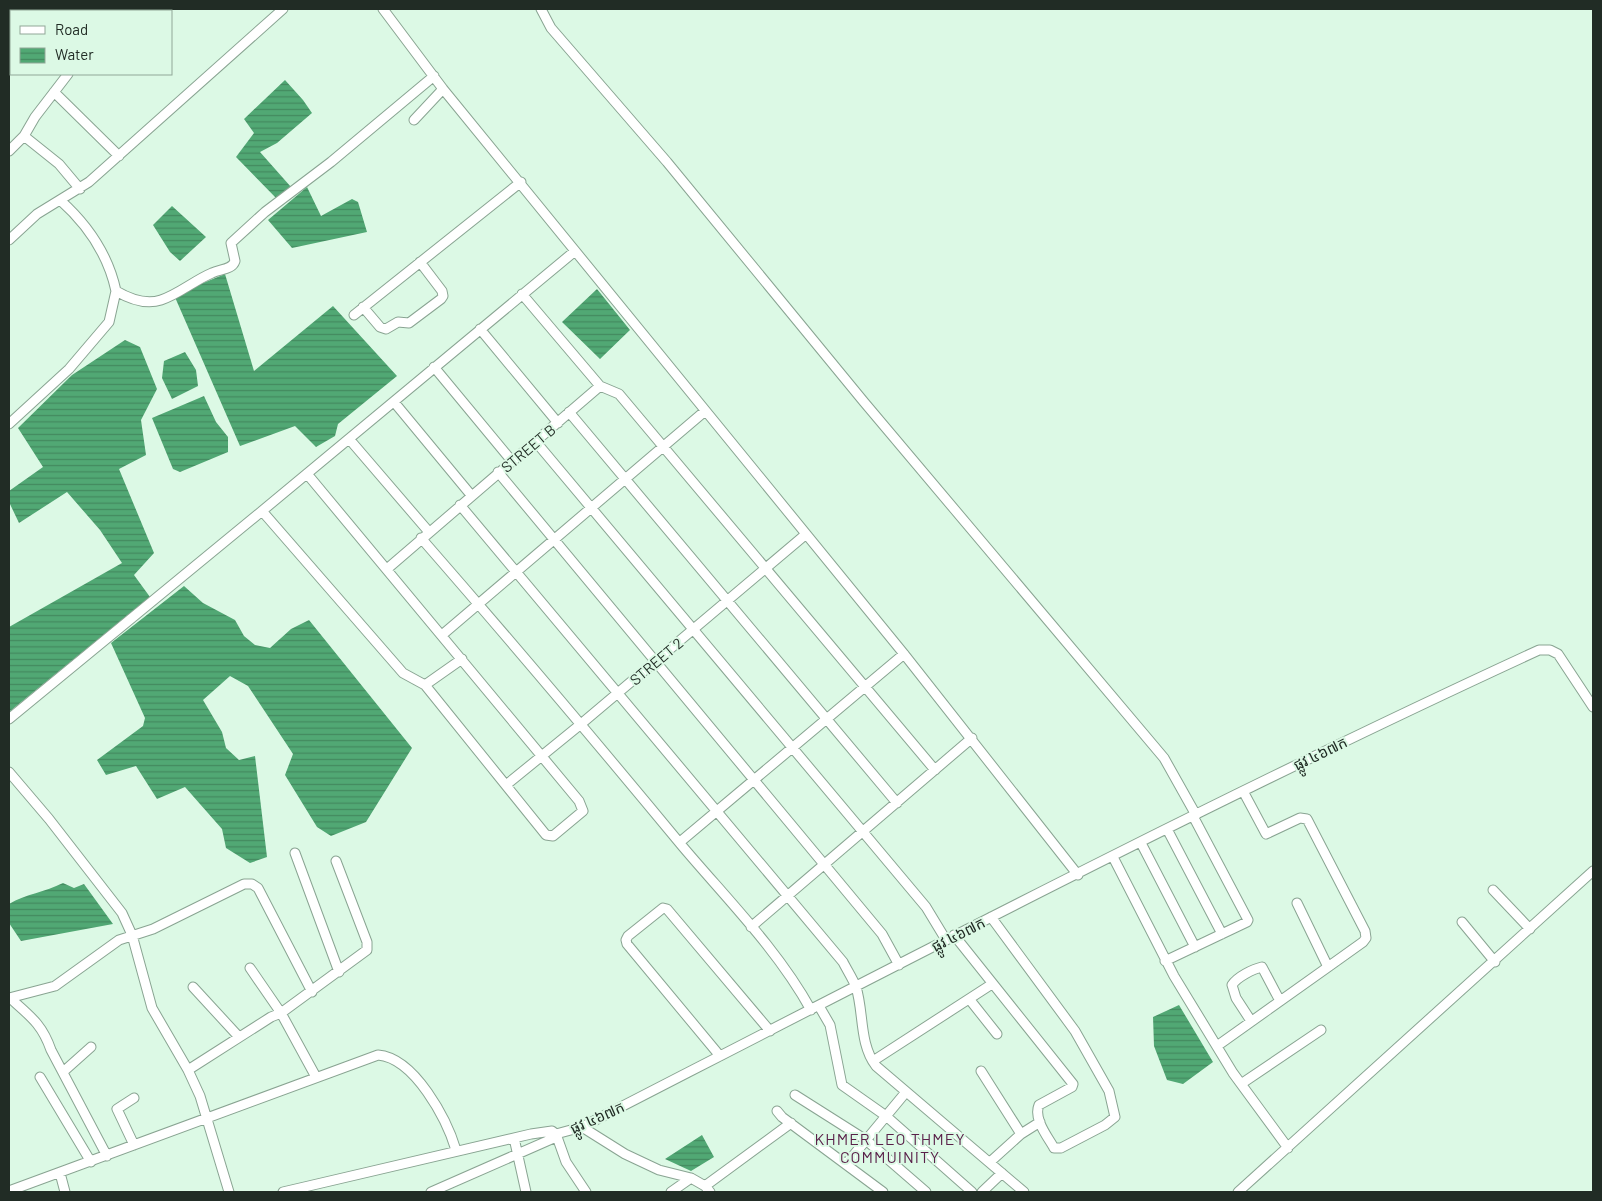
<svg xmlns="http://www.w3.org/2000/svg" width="1602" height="1201" font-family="Barlow,'Noto Sans Khmer',sans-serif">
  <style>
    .water { fill: url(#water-rules) }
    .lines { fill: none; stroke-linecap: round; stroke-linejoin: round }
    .minor-casing { stroke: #89a492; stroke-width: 11 }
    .minor { stroke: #fff; stroke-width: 9 }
    .labels { text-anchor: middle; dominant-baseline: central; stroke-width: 4; stroke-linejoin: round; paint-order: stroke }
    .street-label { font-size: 15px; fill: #212c25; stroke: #dcf9e5 }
    .neighbourhood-label { font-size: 16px; letter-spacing: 1px; fill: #5a214a; stroke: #dcf9e5 }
  </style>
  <defs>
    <pattern id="water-rules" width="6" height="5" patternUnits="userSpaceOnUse" patternTransform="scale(1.25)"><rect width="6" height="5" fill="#51a874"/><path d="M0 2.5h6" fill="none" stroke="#43895f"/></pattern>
  </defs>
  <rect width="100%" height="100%" fill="#dcf9e5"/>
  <!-- water -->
  <path class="water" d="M285,80L303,100L312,113L277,143L260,152L291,187L276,198L236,157L254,133L244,119Z
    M307,187L321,216L352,199L358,202L367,232L292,248L268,220Z
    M172,206L206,237L180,261L170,252L153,225Z
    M225,274L254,371L333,306L397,376L338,424L335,436L316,447L295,426L240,446L174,295Z
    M597,289L630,330L600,359L562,322Z
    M125,340L140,347L157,389L141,420L146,455L119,469L154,553L134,575L150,597L9,712V627L122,563L100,530L67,492L19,523L9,502V491L43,467L18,428L72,375Z
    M185,352L196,370L198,386L172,399L162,378L164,361Z
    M204,396L216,422L228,437V452L180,472L173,469L152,418Z
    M184,586L203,603L235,620L244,636L255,645L270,648L291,629L309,620L412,748L366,822L331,836L317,827L285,775L293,754L248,686L230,676L203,700L222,732L226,748L239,760L255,756L267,857L250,863L226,848L222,829L185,787L157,799L136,766L106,775L97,760L143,726L145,718L111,643Z
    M63,883L74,888L84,884L113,924L21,941L9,923V904C26,894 45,892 63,883Z
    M1179,1005L1213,1062L1183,1084L1167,1080L1154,1046L1153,1017Z
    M702,1135L714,1157L691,1171L665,1159Z"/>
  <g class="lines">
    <defs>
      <path id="minor" d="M383,9L443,89L904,654L1078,875
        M541,9L551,28L667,162L864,402L1164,758L1196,815
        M54,92L119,156
        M414,120L443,89
        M24,136L59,164L80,189
        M9,151L24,136L35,117L68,74
        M60,200C88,225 108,254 116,291C128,298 146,305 161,300C179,294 195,280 212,273C220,269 232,270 235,261L231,243L265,212L331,162L434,76
        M9,240L37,214L89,182L283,9
        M522,294L600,386
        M363,307L380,327L386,329L398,322L409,323L441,299L443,296L442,291L420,262
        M354,315L521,182
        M480,329L558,423
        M434,367L511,460
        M600,386L619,394L935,770
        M394,402L471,495
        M569,412L897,803
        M9,424L69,369L109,322L116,291
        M350,440L429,532
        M536,442L926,907L946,940
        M498,472L882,934L899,965
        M308,475L579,801L583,811L553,836L546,835L425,685L403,673L262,511L575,251
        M460,505L843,962C847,970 853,979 856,987C864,1012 859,1044 876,1066L1024,1192
        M421,538C510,640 597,743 683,847C727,899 778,950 811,1010
        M387,569L600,386
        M442,635L705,411
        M425,685L462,659
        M9,719L262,511
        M9,772L49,819L122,913L132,935L152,1008L188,1070L200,1096L229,1192
        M506,785L581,724L805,535
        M1243,791L1266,834L1300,818L1307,819L1365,931L1366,938L1363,942L1328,967L1297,903
        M1167,829L1222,934
        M680,842L904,654
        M1141,843L1195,947
        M295,853L339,972
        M1113,857L1174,976L1233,1073L1288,1148
        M1493,890L1530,929
        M1462,922L1495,962
        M751,927L972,738
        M954,935L1073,1084L1072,1087L1039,1105C1033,1119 1048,1137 1054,1148H1061L1105,1125L1115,1117L1109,1091L1075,1031L991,917
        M1165,961L1247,922L1248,920L1193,816
        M193,987L239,1037
        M9,998L55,986L119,940L153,929L244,884H252L258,888L312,992
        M10,998C30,1016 42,1024 51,1050L107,1156
        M970,1000L997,1034
        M819,1006L830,1025L842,1085L886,1116L972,1192
        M1251,1021L1236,998L1232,985C1237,977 1253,969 1262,967L1280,1001
        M1217,1046L1328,967
        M720,1056L627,944L626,940L628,936L663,908L667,909L770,1031
        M873,1061L992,984
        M188,1070L271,1017L281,1013L250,968
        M981,1071L1021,1134L990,1162
        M63,1072L91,1047
        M40,1077L91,1162
        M316,1077L281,1013L367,950V942L336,861
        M1241,1084L1321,1030
        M795,1095L866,1140L926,1192
        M777,1111L782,1117L883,1192
        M582,1127L625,1154L659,1170L691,1178L705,1186L710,1192
        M556,1134L566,1162L586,1192
        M1021,1134L1040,1122
        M514,1138L526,1192
        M134,1145L117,1109L134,1098
        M847,1163L906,1092
        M60,1173L65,1192
        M705,1186L791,1123
        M9,1191L378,1055C415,1058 447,1120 456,1150
        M283,1192L531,1134L552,1131L556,1134L582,1127C899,964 1215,799 1539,650H1550L1558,654L1593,707
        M431,1192L554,1138L556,1134
        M671,1192L691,1178
        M982,1192L1002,1173
        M1238,1192L1593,871"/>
    </defs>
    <!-- minor casing -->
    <use href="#minor" class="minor-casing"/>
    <!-- minor -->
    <use href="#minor" class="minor"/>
  </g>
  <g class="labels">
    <!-- street labels -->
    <g class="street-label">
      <text transform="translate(528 448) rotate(-40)">STREET B</text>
      <text transform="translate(656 661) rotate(-40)">STREET 2</text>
      <text transform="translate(1320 753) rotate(-26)">ផ្លូវ ៤៦៧ក</text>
      <text transform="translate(958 934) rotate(-27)">ផ្លូវ ៤៦៧ក</text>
      <text transform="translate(597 1117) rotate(-24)">ផ្លូវ ៤៦៧ក</text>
    </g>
    <!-- neighbourhood labels -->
    <g class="neighbourhood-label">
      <text x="890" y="1138">KHMER LEO THMEY<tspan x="890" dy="18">COMMUINITY</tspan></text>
    </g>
  </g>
  <!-- border -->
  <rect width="1602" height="1201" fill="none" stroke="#212c25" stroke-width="20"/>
  <!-- legend -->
  <rect x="10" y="10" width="162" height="65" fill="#dcf9e5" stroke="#91a798"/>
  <rect x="20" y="26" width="25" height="8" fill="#ffffff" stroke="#91a798"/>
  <text x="55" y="35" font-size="15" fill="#212c25">Road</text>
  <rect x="20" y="48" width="25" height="15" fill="url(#water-rules)" stroke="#91a798"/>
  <text x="55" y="60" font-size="15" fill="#212c25">Water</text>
</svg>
